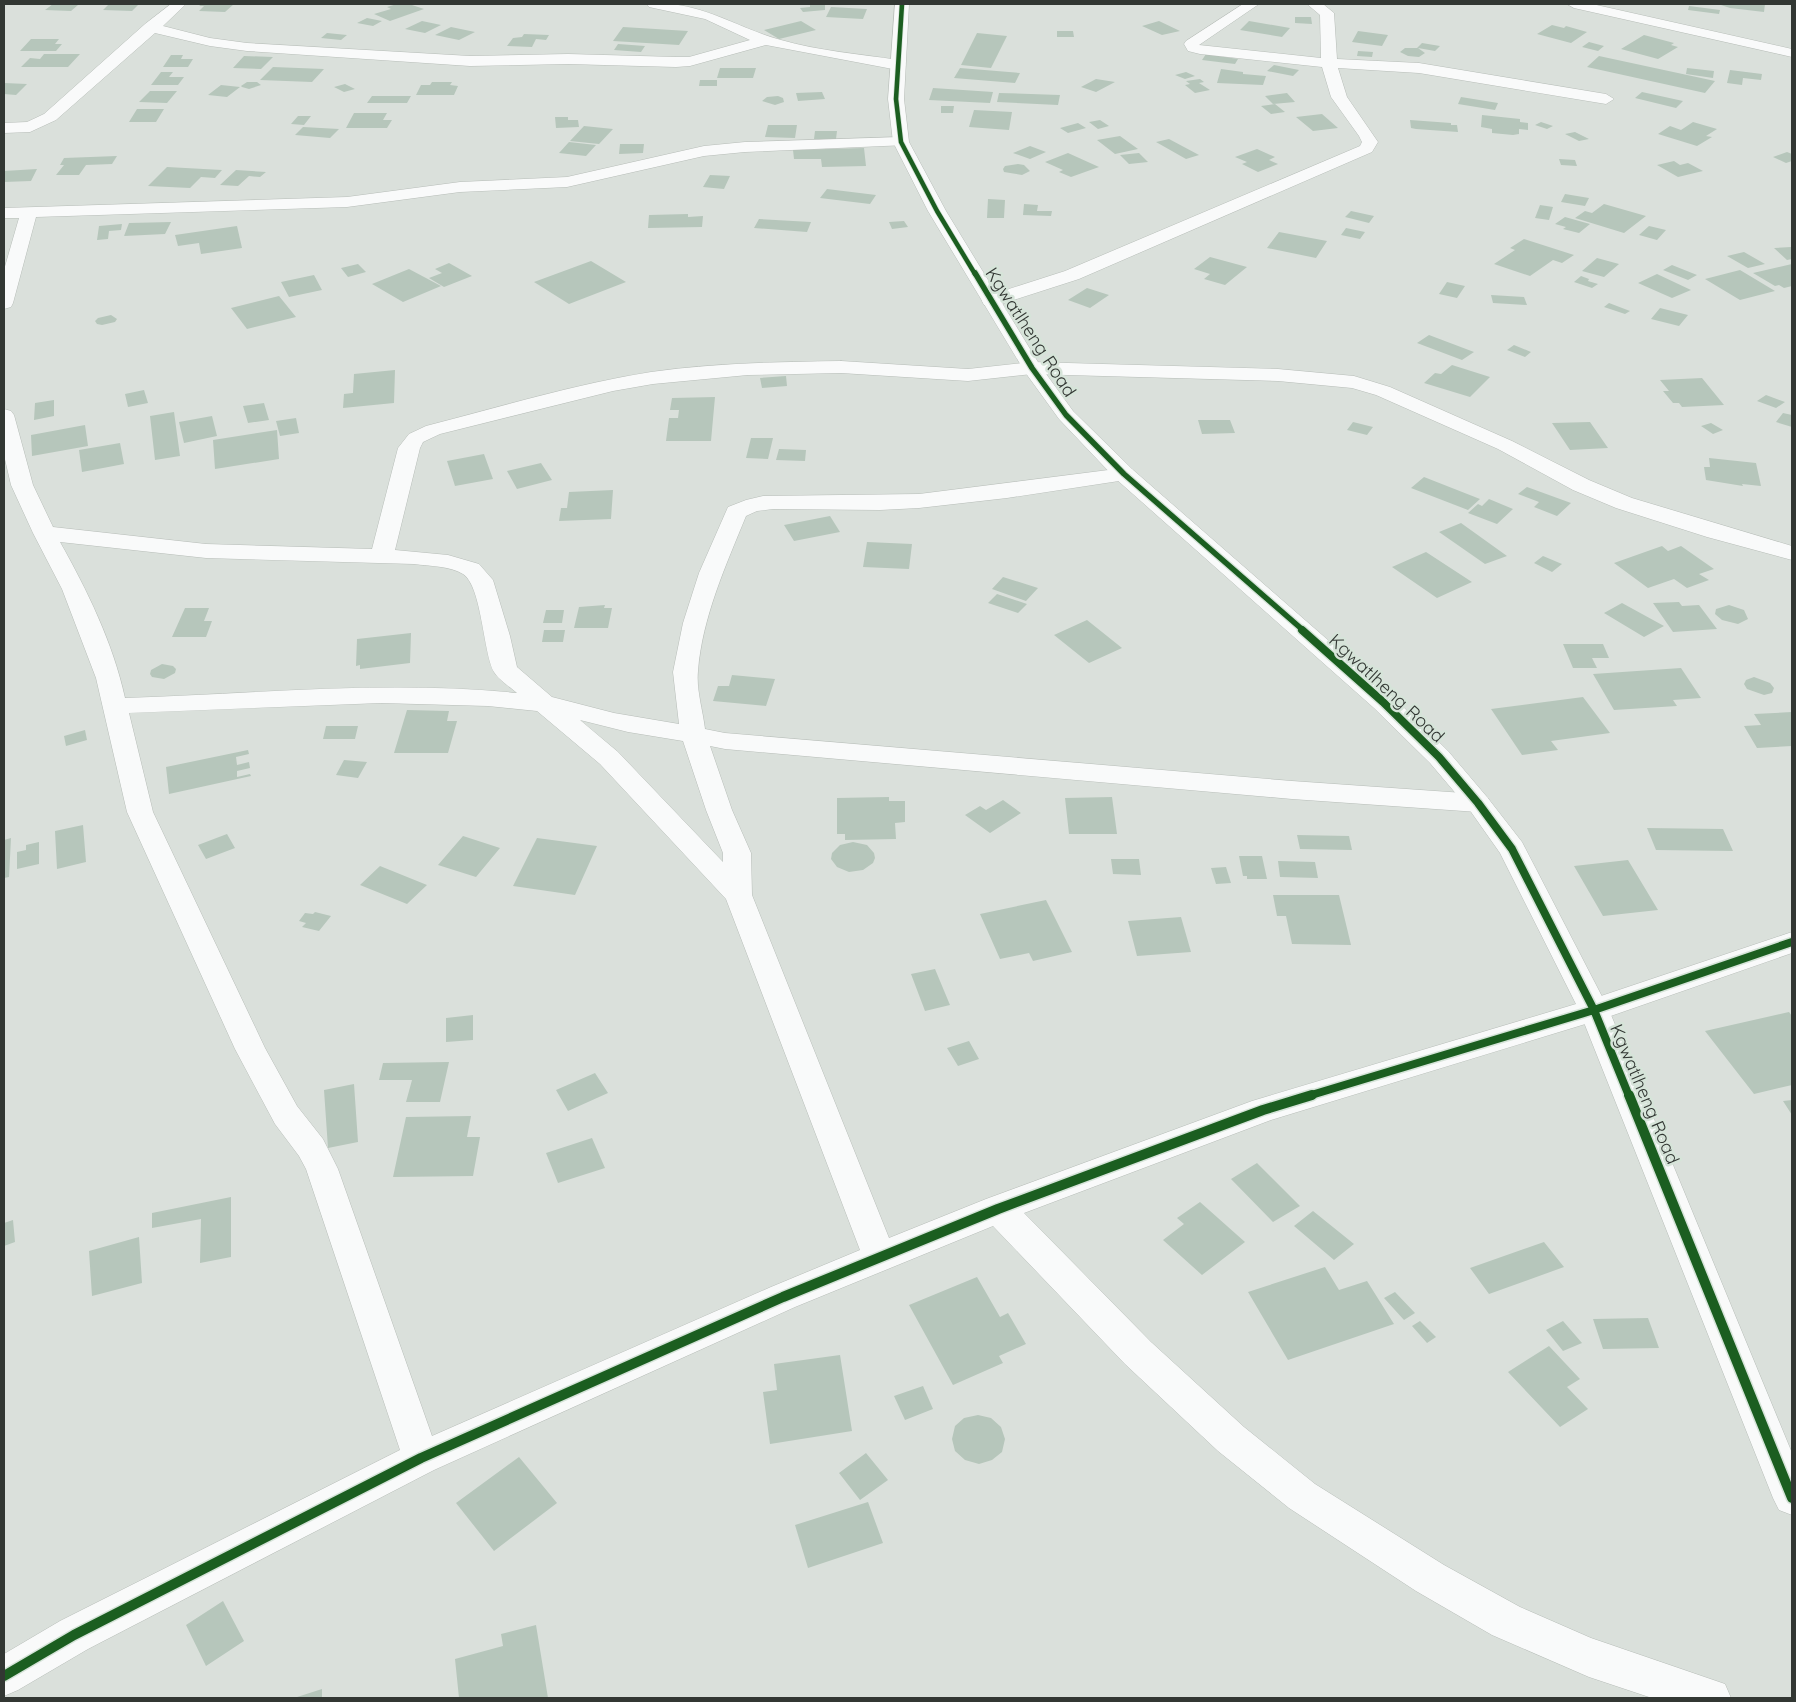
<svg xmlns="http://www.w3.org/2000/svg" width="1796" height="1702" font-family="Quicksand,sans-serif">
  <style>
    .building { fill: #b6c6bb }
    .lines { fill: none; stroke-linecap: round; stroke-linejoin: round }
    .minor-casing { stroke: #b7bdb8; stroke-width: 1 }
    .tertiary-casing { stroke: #b7bdb8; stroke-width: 1 }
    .minor { fill: #f9fafa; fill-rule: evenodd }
    .tertiary { fill: #f9fafa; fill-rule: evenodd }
    .cycleway-far3-casing { stroke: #d6e4d9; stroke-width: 6 }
    .cycleway-far2-casing { stroke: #d6e4d9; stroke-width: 8 }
    .cycleway-far1-casing { stroke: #d6e4d9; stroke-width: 11 }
    .cycleway-casing { stroke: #d6e4d9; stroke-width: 13 }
    .cycleway-far3 { stroke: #1b5e20; stroke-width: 4.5 }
    .cycleway-far2 { stroke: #1b5e20; stroke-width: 5.5 }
    .cycleway-far1 { stroke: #1b5e20; stroke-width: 8 }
    .cycleway { stroke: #1b5e20; stroke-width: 10 }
    .labels { text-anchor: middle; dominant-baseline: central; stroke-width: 5; stroke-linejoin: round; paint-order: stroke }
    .street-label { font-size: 18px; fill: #323733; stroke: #d6e4d9 }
  </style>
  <rect width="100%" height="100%" fill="#dae0db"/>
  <!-- building -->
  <path class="building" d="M53,4H84L78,5L71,11L45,10Z
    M109,4H139L132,11L103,10Z
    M202,4H234L225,12L199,11L204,6H199Z
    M397,4H409L424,9L390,21L374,14L391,9L387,7Z
    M810,4H825V10L803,12L800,8L810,7Z
    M1718,4H1765L1764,12L1730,8Z
    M1689,6L1720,10L1719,14L1688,10Z
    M831,7L867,9L863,19L826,17Z
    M1295,17H1311L1312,24L1295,23Z
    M367,18L382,21L373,26L357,23Z
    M422,21L441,25L425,33L405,29Z
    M801,21L816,30L779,39L764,30Z
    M1159,21L1180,31L1162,35L1142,26Z
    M1249,21L1290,28L1282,37L1240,30Z
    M1552,25L1564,28L1566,26L1587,32L1571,43L1537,34Z
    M451,27L475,32L459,40L435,35Z
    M623,27L688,31L679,45L613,41Z
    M1057,31H1073L1074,37H1057Z
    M1358,31L1388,35L1382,46L1352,42Z
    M327,33L347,35L341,40L321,38Z
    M977,33L1007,36L991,68L961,65Z
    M524,34L549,35L546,40L536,39L532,47L507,46L513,38L522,37Z
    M1644,35L1674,43L1671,45L1678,47L1658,59L1621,49Z
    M31,39H59L55,44H62L56,51H20Z
    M1589,42L1604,46L1598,51L1582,47Z
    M1422,43L1440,46L1435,51L1418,48L1425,53L1419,57L1408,56L1400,52L1405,48H1417Z
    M618,44L645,46L641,52L614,50Z
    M1358,51L1373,52L1372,57L1357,56Z
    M44,54H80L68,67H21L30,58L40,59Z
    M1206,54L1238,59L1235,64L1202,60Z
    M171,55H183L181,59H193L188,67H163Z
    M244,56L273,57L261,69L233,68Z
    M1599,56L1715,81L1705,93L1587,67Z
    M1274,65L1299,70L1293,76L1267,71Z
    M273,67L324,69L312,82L260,80Z
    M720,68H756L753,78H717Z
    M960,68L1020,73L1015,83L954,78Z
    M1687,68L1714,71L1713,78L1686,74Z
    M1221,69L1243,72V74L1266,76L1263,85L1217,83Z
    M1730,70L1762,74L1761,80L1743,78L1742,85L1727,83Z
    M161,72H173L169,77H184L178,85H151Z
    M1186,72L1195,76L1185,79L1175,75Z
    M1096,79L1115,82L1096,92L1081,87Z
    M1200,79L1204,82L1199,83L1210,90L1195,93L1185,85L1190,84L1186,81Z
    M700,80H717V86H699Z
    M247,82H257L261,85L249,89L242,87L241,86Z
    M432,82H452L450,85L458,86L454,95H416L421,85H430Z
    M4,83L27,84L16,95L4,94Z
    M345,84L355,89L344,92L334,87Z
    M221,85L240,87L227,97L208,95Z
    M933,88L993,92L990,103L929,100Z
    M150,91H177L167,103L139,102Z
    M822,92L825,99L798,101L796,93Z
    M1642,92L1683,101L1676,108L1635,98Z
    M999,93L1060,95L1058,105L997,102Z
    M1287,93L1295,102L1273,104L1265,96Z
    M372,96H411L407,103H367Z
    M778,96L783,98L784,102L775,105L762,101L767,97Z
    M1461,97L1498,103L1495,110L1458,104Z
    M1275,104L1285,112L1271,114L1261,106Z
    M941,106H954L953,113H941Z
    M137,109H164L156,122H129Z
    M974,110L1012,112L1009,130L969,127Z
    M354,113H387L383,120H392L387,128H346Z
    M1322,114L1338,128L1313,131L1296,117Z
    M1482,115L1520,119V122L1528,123V130L1519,129V134L1513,135L1492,133V129L1481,127Z
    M298,116H311L304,125L291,124Z
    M555,117H568V120H578L579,127L556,128Z
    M1100,120L1109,126L1098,129L1089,122Z
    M1410,120L1451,123V125H1457L1458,132L1416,129L1411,128Z
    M1541,122L1553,126L1547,129L1535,125Z
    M1693,122L1717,129L1706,136L1712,137L1697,146L1658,134L1670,126L1681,130Z
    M1078,123L1086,128L1068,133L1060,128Z
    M768,125H797L795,138L765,137Z
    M584,126L613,129L599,144L570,141Z
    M303,127L339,129L330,138L295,135Z
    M815,131H837L836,139H814Z
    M1575,132L1589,139L1579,141L1565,134Z
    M1120,136L1138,149L1115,154L1097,140Z
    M1169,139L1199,155L1186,159L1156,142Z
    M569,142L596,145L586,156L559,153Z
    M620,144H644L643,153L619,154Z
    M1030,146L1046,152L1030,159L1013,153Z
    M864,148L866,166L822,167L821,159H794L793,150Z
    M1257,149L1275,157L1269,160L1278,164L1258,172L1242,164L1247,162L1235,157Z
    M1787,152L1792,154V161L1786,163L1773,157Z
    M1068,153L1099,167L1071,177L1059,172L1063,170L1045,162Z
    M1139,153L1148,162L1129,164L1120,155Z
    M117,156L112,164L86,165L79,175H56L64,165H60L64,158Z
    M1559,159L1575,160L1577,166L1561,165Z
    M1674,161L1680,165L1688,163L1703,171L1678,177L1657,165Z
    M1018,164L1024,165L1030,171L1022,175L1004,172L1003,169L1005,166Z
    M167,167L222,170L215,178L201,177L190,188L148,186Z
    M37,169L31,181L4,182V171Z
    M236,170L266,172L260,177L249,176L238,186L220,185Z
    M710,175L730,176L724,189L703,187Z
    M827,189L876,195L870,204L820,198Z
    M1565,194L1589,198L1585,206L1561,202Z
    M988,199L1005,200L1004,218H987Z
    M1024,204L1038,205L1037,211H1052L1051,216L1023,215Z
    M1604,204L1646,216L1624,233L1575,218L1585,211L1592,213Z
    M1540,205L1553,207L1549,220L1535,218Z
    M1351,211L1374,216L1369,223L1345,217Z
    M688,214V217L703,216L702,227L648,228L649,215Z
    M1565,217L1590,224L1579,233L1563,229L1566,227L1555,224Z
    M759,219L811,222L807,232L754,228Z
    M904,221L908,227L892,229L889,222Z
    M171,222L165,234L124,236L129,223Z
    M122,224L121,230L109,231L108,239L97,240L99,226Z
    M237,226L242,248L201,254L199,243L178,246L175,235Z
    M1649,226L1666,230L1657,240L1639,235Z
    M1346,228L1365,232L1360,239L1341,235Z
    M1279,232L1327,241L1316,258L1267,248Z
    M1524,239L1574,255L1562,263L1553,260L1530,276L1494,264L1515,250L1510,248Z
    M1791,247L1792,259L1787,260L1774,248Z
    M1744,252L1765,264L1748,268L1727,256Z
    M1210,257L1247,267L1225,285L1204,279L1210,274L1194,269Z
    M1597,258L1619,264L1604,277L1582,271Z
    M591,261L626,282L569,304L534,282Z
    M449,263L472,276L444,287L429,278L442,273L435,269Z
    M358,264L366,272L348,277L341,268Z
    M1792,264V286L1784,288L1779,285L1775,286L1753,273Z
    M1672,265L1697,275L1688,280L1663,270Z
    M409,269L441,286L403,302L372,284Z
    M1740,270L1775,291L1740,300L1705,279Z
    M1657,274L1691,290L1672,298L1638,283Z
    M314,275L322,290L289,297L281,282Z
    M1581,276L1589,279L1588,281L1598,284L1592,288L1574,282Z
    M1447,282L1465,286L1457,298L1439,294Z
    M1087,288L1109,295L1090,308L1068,300Z
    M1491,295L1524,297L1527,305L1493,303Z
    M279,296L296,317L247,329L231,308Z
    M1609,303L1630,311L1625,314L1604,307Z
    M1660,308L1688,315L1679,326L1651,319Z
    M111,315L117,319L115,322L102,325L97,324L95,321L98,318Z
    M1429,335L1474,352L1462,360L1417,343Z
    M1514,345L1531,352L1525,357L1507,350Z
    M1452,365L1490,377L1470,397L1424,383L1435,373L1441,374Z
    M395,370L394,403L343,408L344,394L353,393L354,374Z
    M786,376L787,386L762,388L760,378Z
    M1702,378L1724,405L1682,407L1679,403H1673L1663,391H1669L1660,380Z
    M144,390L148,403L128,407L125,394Z
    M1766,395L1785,402L1776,408L1757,401Z
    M715,397L711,441H666L669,418H678L679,410H670L672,398Z
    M54,400V416L34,420L35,403Z
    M264,403L269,420L248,423L243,406Z
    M174,412L180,456L155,460L150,416Z
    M1783,413L1792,415V427L1776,422Z
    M212,416L217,436L184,443L179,422Z
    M296,418L299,433L280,436L276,421Z
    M1198,420H1230L1235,433L1202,434Z
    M1353,422L1373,427L1367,435L1347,430Z
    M1590,422L1608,448L1570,450L1552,423Z
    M1711,423L1723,430L1713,434L1701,426Z
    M85,425L88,446L32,456L31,435Z
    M277,430L279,459L215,469L213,440Z
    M751,438H773L768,459L746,458Z
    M120,443L124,464L82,472L79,450Z
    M779,449L806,450L805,461L776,460Z
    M484,454L493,479L455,486L447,461Z
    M1709,458L1756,463L1761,486L1742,484L1743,486L1706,480L1704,467H1710Z
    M541,463L552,480L517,489L507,471Z
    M1424,477L1480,499L1468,510L1411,488Z
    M1527,487L1571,503L1557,516L1534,507L1539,502L1518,494Z
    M613,490L611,519L559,521L561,508H567L569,492Z
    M1489,499L1513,509L1497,524L1468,513L1478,504L1482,506Z
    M830,516L840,532L794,541L784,525Z
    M1461,523L1507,556L1485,564L1439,532Z
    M867,542L912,544L909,569L863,567Z
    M1662,546L1668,551L1681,546L1714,569L1699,574L1709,580L1687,588L1674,579L1648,588L1614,563Z
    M1426,552L1472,582L1437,598L1392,567Z
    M1543,556L1562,564L1552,572L1534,563Z
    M1003,577L1038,588L1026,601L992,589Z
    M997,594L1027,604L1018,613L988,603Z
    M1679,602L1682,606L1699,605L1717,629L1673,632L1653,603Z
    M1622,603L1664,626L1644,637L1604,613Z
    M605,605L604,608H612L608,628H574L579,607Z
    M1729,605L1744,610L1748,619L1738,624L1722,620L1715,614L1716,609Z
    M185,608H209L204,621H212L206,637H172Z
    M546,610H564L562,623H543Z
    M1087,620L1122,648L1089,663L1054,635Z
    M544,630H565L563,642H542Z
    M411,633L410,663L360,669V665L356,666L357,639Z
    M1563,644H1603L1609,658H1592L1597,668H1573Z
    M162,664L173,666L176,669L175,673L164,679L152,677L150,674L151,670Z
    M1681,668L1701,698L1673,700L1677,706L1614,710L1593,674Z
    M732,675L775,679L766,706L713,701L718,686H729Z
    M1754,677L1770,683L1774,688L1772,693L1764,695L1747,689L1744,684L1746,680Z
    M1583,697L1610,733L1551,741L1558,750L1522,755L1491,709Z
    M407,710L449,711L447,721H457L448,753H394Z
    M1792,712V746L1757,748L1744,726L1761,725L1754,714Z
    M326,726H358L355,739H323Z
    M85,730L87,740L66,746L64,736Z
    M248,750L249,754L236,757L237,765L249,762L250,768L237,771V777L250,774L251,776L169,794L166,767Z
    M344,760L367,762L358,778L336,775Z
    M889,797V801H905V822L895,823L896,839L845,840V834H837V798Z
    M1112,797L1117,834H1069L1065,798Z
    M1003,800L1021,813L990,833L965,815L980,806L986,810Z
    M83,825L86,862L57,869L55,831Z
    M1647,828L1723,829L1733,851L1656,850Z
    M227,834L235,848L206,859L198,845Z
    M1297,835L1349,836L1352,850L1300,849Z
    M463,836L500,848L476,877L438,865Z
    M11,838L9,877L4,878V840Z
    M537,838L597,846L575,895L513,886Z
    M39,842V864L17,869V852L26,850V845Z
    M853,842L867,845L874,853L875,858L873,863L863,870L849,872L837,867L831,859L832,853L840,845Z
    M1239,856H1262L1267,879H1247V876H1243Z
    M1111,859H1139L1141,875L1113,874Z
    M1628,860L1658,910L1603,916L1574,866Z
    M1278,861L1315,862L1318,878L1280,877Z
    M380,866L427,885L407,904L360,885Z
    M1226,867L1231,883L1216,884L1211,868Z
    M1273,895H1339L1351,945L1292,944L1286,916H1277Z
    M1046,900L1072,952L1033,961L1029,953L1000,959L980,914Z
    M315,912L331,916L319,931L302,927L306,923L299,921L305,913L313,914Z
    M1181,917L1191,952L1137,956L1128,921Z
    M935,969L950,1005L925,1011L911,974Z
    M1789,1012L1792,1016V1085L1754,1094L1705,1031Z
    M473,1015V1040L446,1042V1018Z
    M969,1041L979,1059L958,1066L947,1048Z
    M449,1062L440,1102H406L412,1080H379L383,1063Z
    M595,1073L608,1093L568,1111L556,1090Z
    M354,1084L358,1142L328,1148L324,1090Z
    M1792,1100V1115L1783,1101Z
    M471,1116L467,1137H480L473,1176L393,1177L406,1117Z
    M592,1138L605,1168L558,1183L546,1153Z
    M1257,1163L1300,1206L1273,1222L1231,1179Z
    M231,1197V1257L200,1263L201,1219L152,1228V1213Z
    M1200,1202L1245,1242L1202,1275L1163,1240L1184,1224L1177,1218Z
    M1313,1211L1354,1244L1334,1260L1294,1226Z
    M13,1220L15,1242L4,1246V1223Z
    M139,1237L142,1283L92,1296L89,1251Z
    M1544,1242L1564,1267L1489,1294L1470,1268Z
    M1325,1267L1339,1290L1367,1281L1394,1324L1288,1360L1248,1292Z
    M977,1277L1000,1317L1008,1313L1026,1344L999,1356L1003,1363L953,1385L909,1305Z
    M1395,1292L1415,1313L1404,1320L1384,1298Z
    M1648,1318L1659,1348L1603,1349L1593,1319Z
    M1420,1321L1436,1337L1427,1343L1412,1326Z
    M1563,1321L1582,1343L1563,1351L1546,1330Z
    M1549,1346L1580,1379L1567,1387L1588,1409L1560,1427L1508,1372Z
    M840,1355L852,1431L770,1444L763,1392L777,1390L774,1364Z
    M923,1386L933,1409L905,1420L894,1396Z
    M978,1415L991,1418L1001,1427L1005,1439L1002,1452L992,1460L979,1464L965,1460L955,1451L952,1439L955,1426L964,1418Z
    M866,1453L888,1480L860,1500L839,1473Z
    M519,1457L557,1503L494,1551L456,1503Z
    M868,1502L883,1543L808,1568L795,1525Z
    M223,1601L244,1641L206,1666L186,1625Z
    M536,1625L548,1698H459L455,1659L503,1646L501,1634Z
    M322,1689V1698H294Z"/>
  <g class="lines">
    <defs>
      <path id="minor" d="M171,4H186L163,26L210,38L247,43L470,56L568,54L676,57H689L750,40L705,19L649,7L647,4C701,0 733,27 781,40C819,51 860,54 898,60L906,65L898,70L766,45L690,66L676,67L568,64L470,66L247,51L210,46L155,33L56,120L30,132L4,133V123L27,122L44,114L145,24Z
        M1243,4H1259L1199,45L1321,58L1320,15L1307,4H1323L1334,13L1337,59L1419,63L1606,94L1614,99L1606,104L1419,73L1338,68L1347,97L1378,142L1372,152L1079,279L998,305H984L982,301L984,297L1065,271L1360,146L1362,142L1359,136L1331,97L1322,67L1200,54L1188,51L1184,44L1186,41Z
        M1567,4H1592L1792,49V57L1574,8Z
        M901,137L909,142L907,145L745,152L704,156L567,187L460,192L347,207L36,217L13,303L11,307L4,309V270L19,218H4V208L347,197L460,182L567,177L704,146L745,142Z
        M841,361L968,369L1032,362L1278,369L1354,376L1390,387L1512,441L1589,480L1632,498L1792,546V560L1707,537L1616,508L1573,490L1498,449L1376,395L1352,388L1278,381L1032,374L968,381L841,373L748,375L653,384L613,391L440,434L423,442L420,448L395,550L448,555L479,564L493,580L510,636L517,667L552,697L614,713L679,724L673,672L683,623L699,573L728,507L746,500L763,496L919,494L1124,468L1132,469L1135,474L1132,479L1007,498L919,508L880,510L773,509L757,511L746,516C726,565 702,618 698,671C696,689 703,711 705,729L725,733L1292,781L1478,794L1487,797L1491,803L1487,809L1478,812L1292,799L725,749L710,746L732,810L751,853L752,895L889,1238L986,1199L1252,1101L1586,1001L1792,932V953L1605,1018L1271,1120L1024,1213L1151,1342L1244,1427L1315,1484L1444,1565L1520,1607L1591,1638L1725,1684L1731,1698H1652L1589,1677L1492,1635L1416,1591L1289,1508L1218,1451L1125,1364L993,1226L795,1307L434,1470L88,1649L18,1690L4,1696V1654L60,1621L400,1450L306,1169L299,1156L275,1124L235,1049L127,812L96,678L62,589L33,533L11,485L4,455V409L11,411L14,415L33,485L53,527L206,544L372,549L398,448L409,434L426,426C500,407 575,384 651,372C714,363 778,362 841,361ZM60,542L206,558L414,564C429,566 450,566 463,574C482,586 483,653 494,672C499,680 510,687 517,693C386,680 255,694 125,698C113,643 87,590 60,542ZM381,703L488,706L537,711L600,764L726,899L860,1250L771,1287L432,1436L338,1169L323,1139L297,1106L265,1048L153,812L129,713ZM580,720L628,732L683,741L706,810L723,853V862L618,752Z"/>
      <path id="tertiary" d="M895,4H909L904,99L909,142L946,211L1041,367L1073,411L1132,469L1392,696L1448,751L1487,797L1522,842L1609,1010L1792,1453V1515L1779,1510L1773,1498L1579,1010L1500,853L1469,809L1430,763L1374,708L1116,479L1059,419L1025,372L928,211L893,142L888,99Z"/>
    </defs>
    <!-- minor casing -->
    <use href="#minor" class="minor-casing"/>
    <!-- tertiary casing -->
    <use href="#tertiary" class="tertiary-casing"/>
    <!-- minor -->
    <use href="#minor" class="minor"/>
    <!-- tertiary -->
    <use href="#tertiary" class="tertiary"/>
    <defs>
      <path id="cycleway-far3" d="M902,4L896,99L901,142L937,211L975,274"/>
      <path id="cycleway-far2" d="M975,273L1032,368L1066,415L1124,474L1304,631"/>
      <path id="cycleway-far1" d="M1302,630L1383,702L1439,757L1478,803L1512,849L1594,1010L1629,1096
        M1308,1096L1594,1010L1792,942"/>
      <path id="cycleway" d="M1629,1095L1792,1498
        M4,1676L74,1635L421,1458L783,1297L998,1209L1263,1110L1312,1095"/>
    </defs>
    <!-- cycleway-far3 casing -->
    <use href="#cycleway-far3" class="cycleway-far3-casing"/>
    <!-- cycleway-far2 casing -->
    <use href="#cycleway-far2" class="cycleway-far2-casing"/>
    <!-- cycleway-far1 casing -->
    <use href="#cycleway-far1" class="cycleway-far1-casing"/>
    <!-- cycleway casing -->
    <use href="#cycleway" class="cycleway-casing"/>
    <!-- cycleway-far3 -->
    <use href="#cycleway-far3" class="cycleway-far3"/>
    <!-- cycleway-far2 -->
    <use href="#cycleway-far2" class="cycleway-far2"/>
    <!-- cycleway-far1 -->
    <use href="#cycleway-far1" class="cycleway-far1"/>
    <!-- cycleway -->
    <use href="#cycleway" class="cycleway"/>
  </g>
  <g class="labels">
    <!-- street labels -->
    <g class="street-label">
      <text transform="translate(1031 332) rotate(57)">Kgwatlheng Road</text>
      <text transform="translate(1387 688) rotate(43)">Kgwatlheng Road</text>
      <text transform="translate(1645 1094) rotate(67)">Kgwatlheng Road</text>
    </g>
  </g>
  <!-- border -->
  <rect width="1796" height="1702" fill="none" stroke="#323733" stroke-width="10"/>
</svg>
